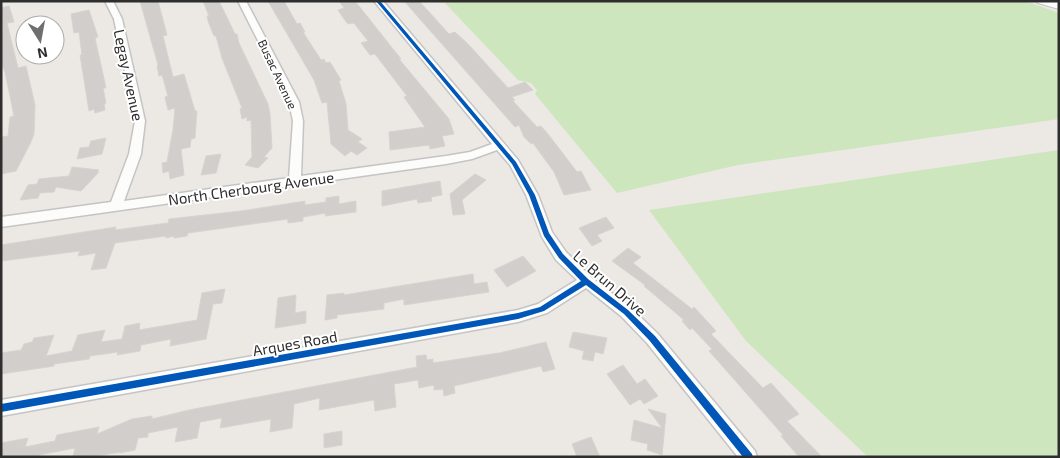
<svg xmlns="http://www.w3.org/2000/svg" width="1060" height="458" font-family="'Exo 2',sans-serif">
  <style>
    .green { fill: #cee6be }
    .building { fill: #d1cecb; stroke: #d7d4d0 }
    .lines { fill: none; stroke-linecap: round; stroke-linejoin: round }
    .street-casing { stroke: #c5c4c5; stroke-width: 3 }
    .secondary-casing { stroke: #c5c4c5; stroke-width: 2 }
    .street { fill: #fcfcfb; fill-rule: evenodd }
    .secondary { fill: #fcfcfb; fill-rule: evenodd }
    .cycleway-casing { stroke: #fff; stroke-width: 3 }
    .cycleway { fill: #0057b8; fill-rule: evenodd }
    .labels { text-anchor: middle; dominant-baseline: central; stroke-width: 4; stroke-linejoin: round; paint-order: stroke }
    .far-street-label { font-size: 12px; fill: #2e2e2e; stroke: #fff }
    .street-label { font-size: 15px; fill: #2e2e2e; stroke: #fff }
  </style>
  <rect width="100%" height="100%" fill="#ece8e4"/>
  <!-- green -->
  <path class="green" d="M443,1H1025L1059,13V119L738,165L617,193L535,94L537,90L531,83L518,80Z
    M1059,150V457H868L746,341L649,210Z"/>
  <!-- building -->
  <path class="building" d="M140,1H158L167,35L163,36L173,77L184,74L195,111H197L195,138L191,139L190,147L181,149L184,175L170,179L169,171L163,173L162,163L167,162L173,130L175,108L168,110L165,97L168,96L162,75L159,76L157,66L158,65Z
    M203,1H219L235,34H237L239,43L268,104L270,114L272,148L264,157L268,158L258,168L245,165L252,157L251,120L247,121V117L242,119L240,109L242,108L222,58L216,36H214L208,21L207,16H209Z
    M268,1H284L297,24L300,23L305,32H303L321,60L324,59L326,63L330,62L341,80L339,81L346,104L348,130L362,139L358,142L367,148L357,155L351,151L345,156L331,144L327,102L322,103L314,80Z
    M339,1H355L401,59H399L449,119L454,134L442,136L445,146L430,149L429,145L390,150L389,132L425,127L404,97L407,96L375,54L370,55L361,43L368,41L354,23L348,24L344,19L338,10L344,8Z
    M404,1H419L449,34L455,32L468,44L508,88L525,82L533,90L512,97L515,100L513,101L537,127L541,126L548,134L577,172L581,171L591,190L564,195L554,172L533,143L531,144L524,137L519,125L515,127Z
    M9,6L14,22L7,23L18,68L26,66L35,105L34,134L30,144L16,171L1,174V137L8,136L10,117L14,116L5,72L1,63V8Z
    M89,10L98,37L95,38L106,88H103L106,103L104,104L105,110L95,113L94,109L89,111L80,55H82L79,32L74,33L71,14Z
    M106,138L102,154L77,159L80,148L89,147L91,141Z
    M221,154L216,173L201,175L206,156Z
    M72,167L99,170L97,172H99L81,191L56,187L54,192L40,193L38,198L20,200L28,185L37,184L39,179L69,176Z
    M475,174L486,180L462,200L465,214L453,215L450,194Z
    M440,181L442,195L431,197L432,201L418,203L417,199L382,206V191Z
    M339,196V204L356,201V212L325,216L326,213L303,217V221L288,223V219L217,229L188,233L187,236L174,238V236L166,238V236L115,243L106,268L91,270L96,253L78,256L80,251L1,261V245L116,227L115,230L168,223L169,219L241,211L305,201V205L326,202V198Z
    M606,217L614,228L597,235L602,241L592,246L579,228Z
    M628,248L641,257L633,263L692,309L694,307L716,331L711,334L763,388L771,383L799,414L787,421L822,457H799L781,436L783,435L724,368L709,351L712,349L692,328L690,330L682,321L684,320L644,286L645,285L612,261Z
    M523,256L536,271L507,287L494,270Z
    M473,274L474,284L487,282L489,292L404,305V299L384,303V309L337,315V318L325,320L327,295L344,293V295Z
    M225,289L222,303L213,304L206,339L170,346L171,339L141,345L140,351L117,355L118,352L90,356L89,359L54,364V366L1,374V353L21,350L24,344L32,342L34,338L54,335L46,356L72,351L78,335L105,330L101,342L122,339L125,326L140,323L139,330L197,320L202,293Z
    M296,295L295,313L306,311V323L275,328L278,298Z
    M573,332L607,338L603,354L595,352L593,361L582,359L584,351L569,347Z
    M546,342L555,369L543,372L541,366L454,386L455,393L444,396L443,389L434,390V385L419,388L418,380L394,384L396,407L375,411L374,400L319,410L320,398L294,404L292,428L270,432L271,419L220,428L222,418L200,422L197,438L175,442L178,427L148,433V437L138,438L135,450L120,453V452L91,457H73L75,448L39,455V457H1V443L28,438L25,447L55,441L57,435L99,427L97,434L132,419L152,416V419L189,410L417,367L416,356L426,355L427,360L433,359V363L499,353Z
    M623,365L637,384L645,379L658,396L644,404L640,399L630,405L607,374Z
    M648,409L666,414L662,455L647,450L648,444L631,440L634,420L662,428Z
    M342,431V445L324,448V434Z
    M591,437L600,457H577L572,444Z"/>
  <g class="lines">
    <defs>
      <path id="street" d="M105,1H113L122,19L145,121L141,154L124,201L289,178L293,121L289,102L238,1H246L299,102L303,121L301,176L446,156L470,152L492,144L374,1H383L518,160L538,195L552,232L566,252L591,277L631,308L657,333L755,451L757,457H738L647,343L621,316L586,288L547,313L518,322L1,416V400L518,310L538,304L577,280L556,260L542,237L526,195L510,165L497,150L472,159L446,164L1,227V217L111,202L129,154L135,121L114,19Z"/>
      <path id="secondary" d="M1036,1L1059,2V9L1038,3Z"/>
    </defs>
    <!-- street casing -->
    <use href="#street" class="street-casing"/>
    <!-- secondary casing -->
    <use href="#secondary" class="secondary-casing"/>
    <!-- street -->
    <use href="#street" class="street"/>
    <!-- secondary -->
    <use href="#secondary" class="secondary"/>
    <defs>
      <path id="cycleway" d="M376,1H380L516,162L535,195L549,233L563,254L588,279L628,310L655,336L752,454L753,457H743L649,340L624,314L586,285L544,311L518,319L1,412V404L518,313L540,307L581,281L559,258L544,236L529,195L512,164Z"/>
    </defs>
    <!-- cycleway casing -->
    <use href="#cycleway" class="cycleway-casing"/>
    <!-- cycleway -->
    <use href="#cycleway" class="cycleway"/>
  </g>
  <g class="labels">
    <!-- far-street labels -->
    <g class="far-street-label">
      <text transform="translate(278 74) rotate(65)">Busac Avenue</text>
    </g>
    <!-- street labels -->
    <g class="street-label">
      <text transform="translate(129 75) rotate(78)">Legay Avenue</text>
      <text transform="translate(251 188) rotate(-8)">North Cherbourg Avenue</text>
      <text transform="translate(610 283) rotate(41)">Le Brun Drive</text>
      <text transform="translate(295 343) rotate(-10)">Arques Road</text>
    </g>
  </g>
  <!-- border -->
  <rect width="1060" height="458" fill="none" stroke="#2e2e2e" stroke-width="5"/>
  <!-- north arrow -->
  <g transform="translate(40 40) rotate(169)"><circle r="24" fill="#ffffff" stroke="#ababab"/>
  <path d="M0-4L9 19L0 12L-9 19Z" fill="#706f6e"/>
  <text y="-8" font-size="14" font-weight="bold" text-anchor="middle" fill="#2e2e2e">N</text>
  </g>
</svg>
